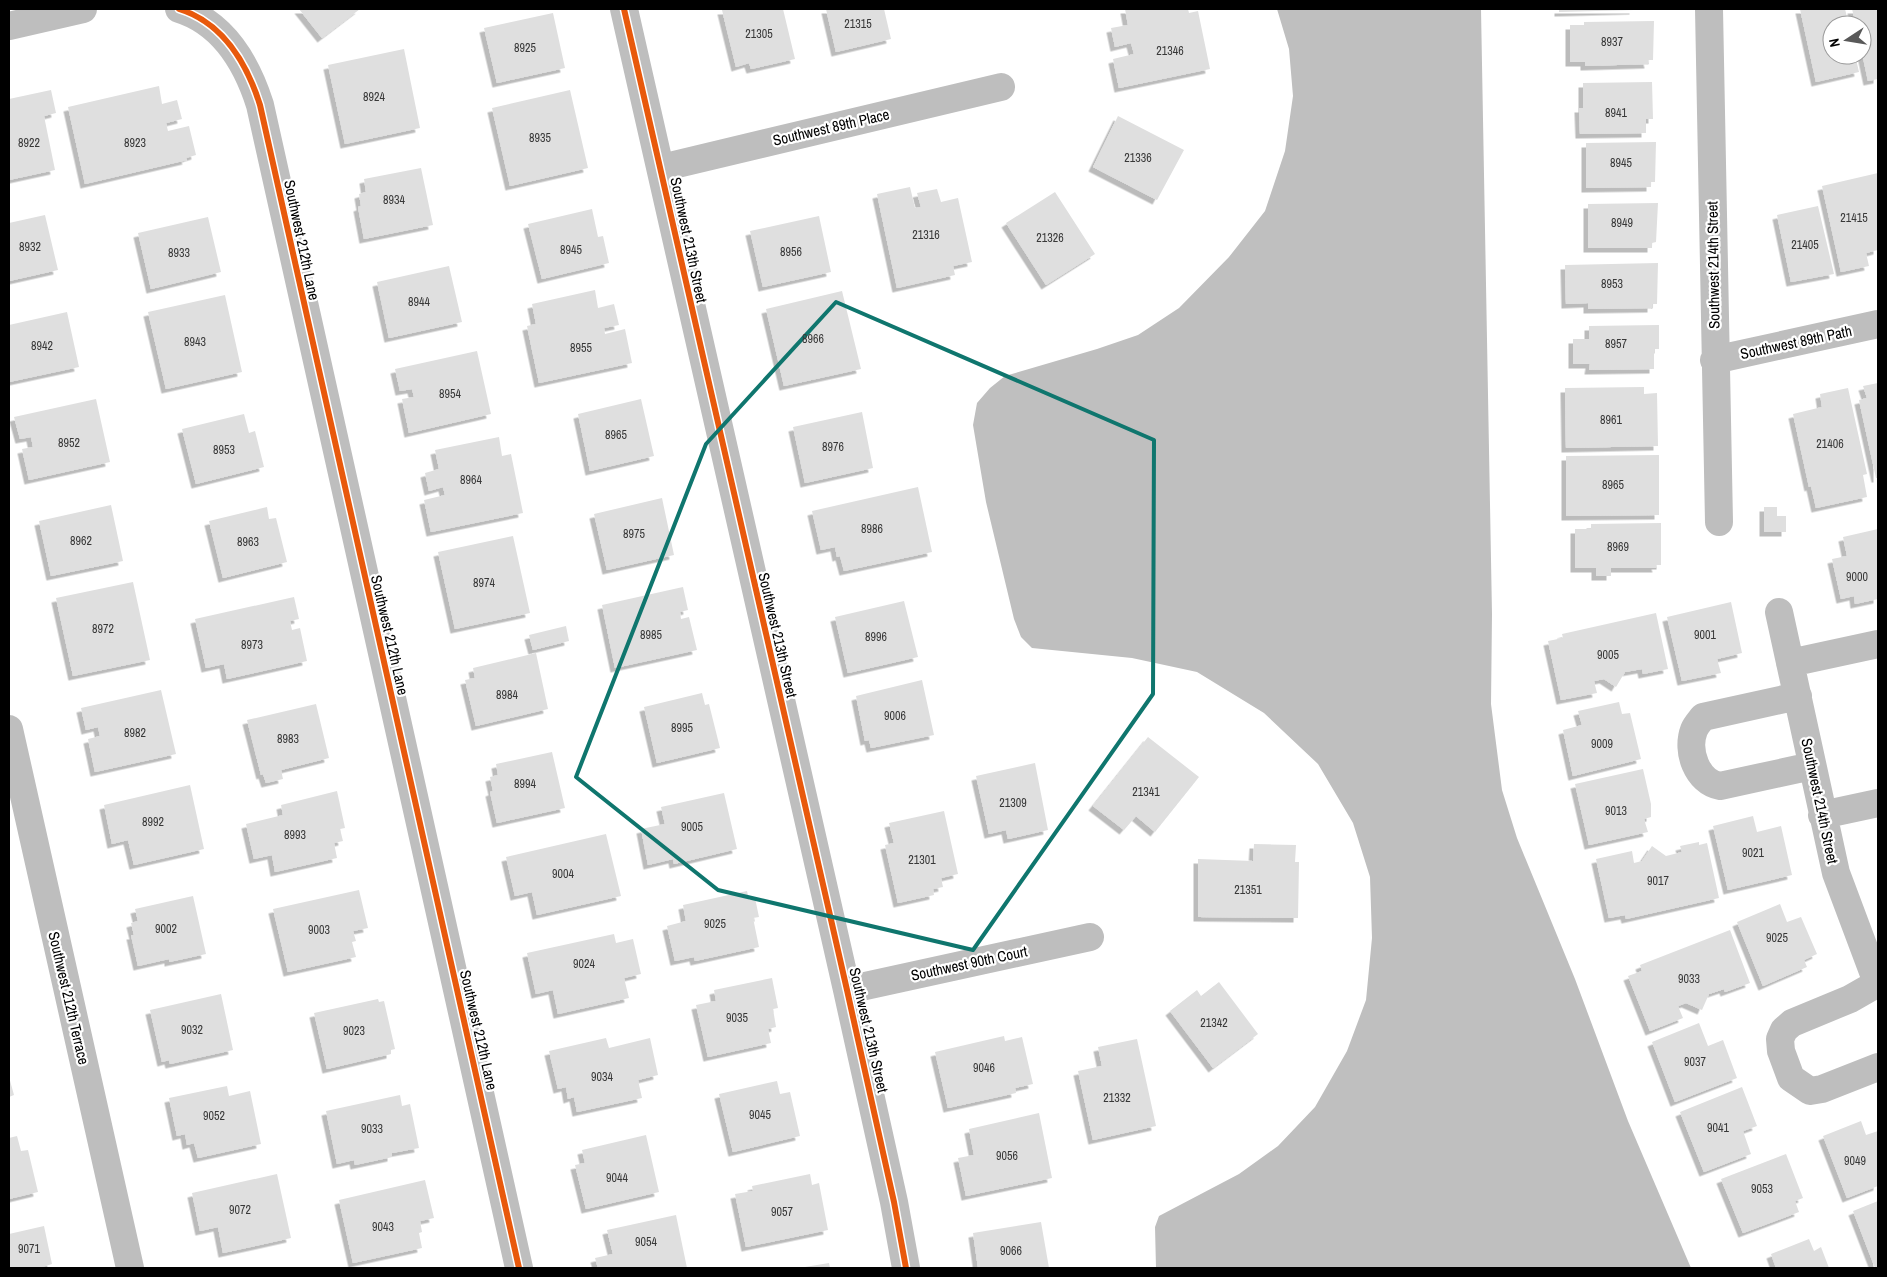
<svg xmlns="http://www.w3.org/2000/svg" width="1887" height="1277" font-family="'Archivo Narrow',sans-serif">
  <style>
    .water { fill: #bfbfbf }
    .building { fill: #dfdfdf; filter: url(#shadow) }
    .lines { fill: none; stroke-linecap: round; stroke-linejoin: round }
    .minor { stroke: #bebebe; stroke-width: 28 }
    .cycleway-casing { stroke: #fff; stroke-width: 9 }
    .cycleway { stroke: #e8590c; stroke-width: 6 }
    .marked { fill: none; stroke: #0f766e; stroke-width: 4; stroke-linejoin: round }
    .labels { text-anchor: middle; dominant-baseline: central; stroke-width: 4.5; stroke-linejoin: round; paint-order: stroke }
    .number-label { font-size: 12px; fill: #383838 }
    .street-label { font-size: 15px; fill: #000; stroke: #fff }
  </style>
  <defs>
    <filter id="shadow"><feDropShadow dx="-4.5" dy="4.5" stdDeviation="0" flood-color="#0004"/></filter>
  </defs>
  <rect width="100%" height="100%" fill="#fff"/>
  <!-- water -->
  <path class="water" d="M1277,9H1481L1492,614L1491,704L1502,790L1517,838L1575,979L1628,1121L1691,1268H1156L1155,1227L1159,1216L1239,1174L1278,1146L1315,1107L1347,1051L1366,1000L1372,938L1370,877L1353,823L1318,764L1264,713L1197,672L1132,658L1032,648L1021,637L1014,619L986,502L973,425L977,403L990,388L1005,376L1097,349L1138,335L1179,308L1229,257L1265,211L1285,151L1293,96L1289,49Z"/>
  <!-- building -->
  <path class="building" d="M299,9H360L322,38Z
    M783,9L795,59L751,69L749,63L736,67L722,10Z
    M826,9H884L891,39L836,52Z
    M1125,9H1188L1189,13L1198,11L1210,69L1119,88L1113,59L1134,54L1131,43L1115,47L1111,28L1128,25Z
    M1559,9H1634V10L1559,12Z
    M1800,9H1845L1849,25H1832V55H1855L1859,72L1816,82Z
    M1852,9H1878V79L1868,81L1862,53V25H1856Z
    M553,13L565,68L497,83L484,28Z
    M1654,21L1653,60H1648L1649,64L1585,66V62H1570V25H1584V22Z
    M404,49L420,128L345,144L328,65Z
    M1652,82L1653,119H1646V133L1580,134L1579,108H1583V83Z
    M159,86L162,104L177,100L182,119L166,123L168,131L189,126L196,155L186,158L187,160L85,184L68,107Z
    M51,90L56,113L44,116L55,170L9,180V99Z
    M570,90L588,168L510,186L492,108Z
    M1118,116L1184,150L1157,200L1093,167Z
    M1656,142L1655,182H1651V187L1586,188V143Z
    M421,168L433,225L364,239L358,207L361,206L359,194L366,192L364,179Z
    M1878,173V250L1866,253L1869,266L1841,272L1822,186Z
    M910,187L915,208L921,207L917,193L937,189L941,202L958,198L972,262L953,266L955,275L897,288L877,194Z
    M1055,192L1095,254L1046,285L1006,223Z
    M1658,203L1656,242L1652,243V248H1588V204Z
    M1818,206L1834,274L1791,282L1777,215Z
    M592,209L598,237L603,236L609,263L542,279L528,224Z
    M45,215L58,270L9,281V223Z
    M819,216L831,272L763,287L750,231Z
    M208,217L221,272L151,289L138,233Z
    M1658,263L1657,304H1652V308L1588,309V303L1566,304L1565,265Z
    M449,266L462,322L389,338L377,282Z
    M595,290L598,308L614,304L619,325L604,328L605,334L625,329L632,363L539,383L527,326L536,324L532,304Z
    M842,291L861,369L784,386L766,309Z
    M225,295L242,372L166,389L148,312Z
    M67,312L79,367L9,382V325Z
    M1659,325V349H1654V369L1589,370L1590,364H1573V339H1589V326Z
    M477,351L491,414L409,433L402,399L414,397L412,389L400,391L395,369Z
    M1878,383V478H1876L1859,400L1867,398L1863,386Z
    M1644,387V394L1657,393L1658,446L1566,448L1565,388Z
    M1848,388L1867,474L1863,475L1867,497L1816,508L1811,486L1809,487L1793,414L1822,407L1820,394Z
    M96,399L110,462L29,480L22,449L33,447L31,437L20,439L14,417Z
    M641,399L654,456L590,471L578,414Z
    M862,412L873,468L805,483L793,427Z
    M244,414L249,433L255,431L264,467L196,484L182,429Z
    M499,437L502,456L511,454L523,513L431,532L424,500L445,495L443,487L429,491L425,473L439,469L435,450Z
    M1659,455V515L1566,516V456Z
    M918,487L932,552L844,571L840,556L837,557L835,547L821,550L812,511Z
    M662,498L674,555L607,570L594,514Z
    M111,505L123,561L51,576L39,521Z
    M267,507L269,519L276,518L287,562L223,578L209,521Z
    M1764,507H1777V516H1786V532H1764Z
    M1661,523V565H1656L1657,568H1611V576H1596V568H1575V529H1591V524Z
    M1878,529V599L1855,604L1854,596L1841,599L1832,559L1847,556L1843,537Z
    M513,536L530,613L455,629L438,552Z
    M133,582L150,660L73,676L56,598Z
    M683,587L688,610L680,612L681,619L689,617L697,650L615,668L602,605Z
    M294,597L299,619L290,621L292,630L300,628L307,661L227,679L224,664L206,668L195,619Z
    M904,601L918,657L848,673L835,617Z
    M1731,602L1742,653L1717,659L1721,673L1682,681L1667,617Z
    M1656,613L1668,669L1643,674L1642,669L1625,672L1616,687L1604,679L1594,681L1597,693L1561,700L1548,641L1563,638L1562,634Z
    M566,626L569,641L533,650L529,635Z
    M536,653L548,709L476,726L465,680L475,678L473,668Z
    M922,680L934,735L871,748L869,740L865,741L856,696Z
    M161,690L176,754L95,772L88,739L100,736L98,727L86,730L81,708Z
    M702,693L705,705L709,704L720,748L657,763L644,707Z
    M1619,702L1622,714L1630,713L1641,759L1573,776L1563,730L1582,725L1578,711Z
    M316,704L329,758L281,770L283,779L266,783L263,774L261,775L247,720Z
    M1148,737L1199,777L1155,832L1136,816L1124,830L1093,806Z
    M552,752L565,808L497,823L490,792L493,791L490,777L498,775L496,764Z
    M1035,763L1048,830L1008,839L1006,830L989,834L976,776Z
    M1643,769L1651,804V817L1644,819L1648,832L1589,845L1575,784Z
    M190,785L204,849L134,865L128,840L112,844L104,805Z
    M337,791L345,828L340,829L343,841L334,843L337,858L275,872L272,855L254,859L246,824L283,815L281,805Z
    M724,793L737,849L674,864L673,859L648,865L641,829L665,824L661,807Z
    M944,811L958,874L941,878L943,887L933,889L934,895L898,903L885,845L894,843L889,823Z
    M1753,816L1757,832L1781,826L1792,875L1728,890L1713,826Z
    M606,834L621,896L537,915L532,892L515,896L506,857Z
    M1699,842V845L1707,843L1719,898L1626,919L1625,915L1609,918L1596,859L1632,851L1634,863L1642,861L1652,846L1666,856L1682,852L1680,846Z
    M1254,844L1296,845L1295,862H1299L1298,918L1198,917V859L1253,861Z
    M359,890L368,928L353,931L356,941L352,942L356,957L288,972L273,909Z
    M747,891L749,900L755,898L759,917L753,918L759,947L695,961L694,957L675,961L667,926L686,921L683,905Z
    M193,896L206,954L169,962V959L138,966L131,935H134L131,923L138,921L135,909Z
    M1780,904L1787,922L1801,917L1817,954L1804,960L1807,967L1763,986L1737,922Z
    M1730,930L1750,983L1725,992L1724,989L1709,994L1702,1010L1686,1003L1678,1006L1683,1018L1650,1031L1628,976L1642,971L1640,965Z
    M614,934L616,943L633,939L641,974L624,978L629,998L558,1014L553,990L536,994L527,953Z
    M772,978L778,1008L773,1009L776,1027L768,1029L771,1043L708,1057L696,1005L716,1001L714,990Z
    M1219,982L1258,1034L1213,1068L1170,1011L1197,990L1201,996Z
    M221,994L233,1050L170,1064L169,1060L162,1062L150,1010Z
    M378,999L379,1002L384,1001L395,1049L391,1050V1054L327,1069L314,1013Z
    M1699,1023L1708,1046L1723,1040L1737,1078L1675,1102L1652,1042Z
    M1004,1036L1005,1041L1022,1037L1033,1084L1015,1088L1016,1093L948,1108L935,1052Z
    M606,1038L609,1048L650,1038L658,1075L638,1080L642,1098L577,1112L574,1097L568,1099L566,1087L558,1089L549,1051Z
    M1137,1039L1156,1126L1093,1140L1078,1071L1102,1066L1098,1047Z
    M9,1077L14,1095L9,1097Z
    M777,1081L780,1094L790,1092L800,1136L733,1152L719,1094Z
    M227,1086L229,1096L250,1091L261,1144L198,1158L194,1143L187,1145L185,1134L177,1136L169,1098Z
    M1742,1087L1757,1126L1743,1131L1751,1154L1704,1172L1680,1112Z
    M400,1095L402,1106L410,1104L419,1148L392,1153V1157L355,1165L354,1160L337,1164L326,1111Z
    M1039,1113L1052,1178L966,1196L958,1158L974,1155L969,1129Z
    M1861,1121L1866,1135L1878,1131V1186L1847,1198L1823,1136Z
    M646,1135L659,1192L586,1209L575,1165L585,1163L582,1150Z
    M17,1136L21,1151L28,1150L38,1192L9,1199V1138Z
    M1786,1154L1803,1198L1795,1201L1799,1212L1743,1233L1721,1179Z
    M277,1174L291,1238L223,1253L218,1227L200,1231L192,1193Z
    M810,1174L812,1185L819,1183L828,1230L746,1247L735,1194L753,1191L752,1186Z
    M425,1180L434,1218L420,1221L422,1232L419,1233L422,1248L353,1263L339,1200Z
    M1878,1201V1268H1875L1853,1211Z
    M676,1215L687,1268H598L595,1258L613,1254L607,1230Z
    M1041,1222L1049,1268H978L973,1233Z
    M44,1226L52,1264L39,1268H9V1234Z
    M1809,1239L1814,1251L1821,1247L1829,1268H1776L1771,1254Z
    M829,1263L830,1268H805V1267Z"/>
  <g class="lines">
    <!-- minor -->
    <path class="minor" d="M179,9C224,23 247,64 260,105L519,1268
      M624,9L847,990L894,1202L906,1268
      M1709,9L1719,522
      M9,26L83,9
      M661,168L1001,87
      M1714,360L1878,324
      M1779,612L1836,873L1878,985
      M1790,663L1878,644
      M1798,696L1703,717C1700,721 1696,725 1694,730C1686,751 1697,782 1720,786L1812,766
      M9,729L130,1268
      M1822,815L1878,803
      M1878,983L1850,999L1792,1023L1784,1030L1780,1039L1781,1051L1791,1078L1810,1091L1822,1089L1878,1067
      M847,990L1090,937"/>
    <defs>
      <path id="cycleway" d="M179,9C224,23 247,64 260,105L519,1268
        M624,9L847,990L894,1202L906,1268"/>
    </defs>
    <!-- cycleway casing -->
    <use href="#cycleway" class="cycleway-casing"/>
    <!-- cycleway -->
    <use href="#cycleway" class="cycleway"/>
  </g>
  <!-- marked area -->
  <path class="marked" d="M836,302L1154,440L1153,694L973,950L718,890L576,777L706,444Z"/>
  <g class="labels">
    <!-- number labels -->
    <g class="number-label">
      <text x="858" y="24">21315</text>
      <text x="759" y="34">21305</text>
      <text x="1612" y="42">8937</text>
      <text x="525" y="48">8925</text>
      <text x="1170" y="51">21346</text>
      <text x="374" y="97">8924</text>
      <text x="1616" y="113">8941</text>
      <text x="540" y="138">8935</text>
      <text x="29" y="143">8922</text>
      <text x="135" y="143">8923</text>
      <text x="1138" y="158">21336</text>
      <text x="1621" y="163">8945</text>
      <text x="394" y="200">8934</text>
      <text x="1854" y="218">21415</text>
      <text x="1622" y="223">8949</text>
      <text x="926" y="235">21316</text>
      <text x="1050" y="238">21326</text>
      <text x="1805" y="245">21405</text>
      <text x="30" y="247">8932</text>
      <text x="571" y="250">8945</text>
      <text x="791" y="252">8956</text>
      <text x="179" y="253">8933</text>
      <text x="1612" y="284">8953</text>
      <text x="419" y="302">8944</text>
      <text x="813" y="339">8966</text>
      <text x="195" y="342">8943</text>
      <text x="1616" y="344">8957</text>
      <text x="42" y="346">8942</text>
      <text x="581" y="348">8955</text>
      <text x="450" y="394">8954</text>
      <text x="1611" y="420">8961</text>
      <text x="616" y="435">8965</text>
      <text x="69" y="443">8952</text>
      <text x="1830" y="444">21406</text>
      <text x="833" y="447">8976</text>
      <text x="224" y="450">8953</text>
      <text x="471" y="480">8964</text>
      <text x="1613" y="485">8965</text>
      <text x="872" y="529">8986</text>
      <text x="634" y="534">8975</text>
      <text x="81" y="541">8962</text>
      <text x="248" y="542">8963</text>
      <text x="1618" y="547">8969</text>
      <text x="1857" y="577">9000</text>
      <text x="484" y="583">8974</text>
      <text x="103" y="629">8972</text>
      <text x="651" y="635">8985</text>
      <text x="1705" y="635">9001</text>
      <text x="876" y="637">8996</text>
      <text x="252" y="645">8973</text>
      <text x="1608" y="655">9005</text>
      <text x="507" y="695">8984</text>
      <text x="895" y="716">9006</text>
      <text x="682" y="728">8995</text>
      <text x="135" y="733">8982</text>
      <text x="288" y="739">8983</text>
      <text x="1602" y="744">9009</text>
      <text x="525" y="784">8994</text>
      <text x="1146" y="792">21341</text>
      <text x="1013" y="803">21309</text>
      <text x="1616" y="811">9013</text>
      <text x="153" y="822">8992</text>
      <text x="692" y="827">9005</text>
      <text x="295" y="835">8993</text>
      <text x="1753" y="853">9021</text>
      <text x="922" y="860">21301</text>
      <text x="563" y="874">9004</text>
      <text x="1658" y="881">9017</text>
      <text x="1248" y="890">21351</text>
      <text x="715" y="924">9025</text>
      <text x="166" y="929">9002</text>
      <text x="319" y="930">9003</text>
      <text x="1777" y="938">9025</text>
      <text x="584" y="964">9024</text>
      <text x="1689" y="979">9033</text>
      <text x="737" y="1018">9035</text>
      <text x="1214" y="1023">21342</text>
      <text x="192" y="1030">9032</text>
      <text x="354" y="1031">9023</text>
      <text x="1695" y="1062">9037</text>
      <text x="984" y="1068">9046</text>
      <text x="602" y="1077">9034</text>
      <text x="1117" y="1098">21332</text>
      <text x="760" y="1115">9045</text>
      <text x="214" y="1116">9052</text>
      <text x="1718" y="1128">9041</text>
      <text x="372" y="1129">9033</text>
      <text x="1007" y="1156">9056</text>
      <text x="1855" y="1161">9049</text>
      <text x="617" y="1178">9044</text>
      <text x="1762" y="1189">9053</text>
      <text x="240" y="1210">9072</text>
      <text x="782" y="1212">9057</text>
      <text x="383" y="1227">9043</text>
      <text x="646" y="1242">9054</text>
      <text x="29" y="1249">9071</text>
      <text x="1011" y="1251">9066</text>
    </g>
    <!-- street labels -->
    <g class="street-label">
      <text transform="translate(831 127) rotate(-13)">Southwest 89th Place</text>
      <text transform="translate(302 240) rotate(78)">Southwest 212th Lane</text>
      <text transform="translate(689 240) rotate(78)">Southwest 213th Street</text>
      <text transform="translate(1713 265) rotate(-91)">Southwest 214th Street</text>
      <text transform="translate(1796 342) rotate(-12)">Southwest 89th Path</text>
      <text transform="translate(390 635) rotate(77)">Southwest 212th Lane</text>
      <text transform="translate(778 635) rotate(77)">Southwest 213th Street</text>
      <text transform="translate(1820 801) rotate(78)">Southwest 214th Street</text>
      <text transform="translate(969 963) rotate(-12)">Southwest 90th Court</text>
      <text transform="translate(69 998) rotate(77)">Southwest 212th Terrace</text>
      <text transform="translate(479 1030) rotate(77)">Southwest 212th Lane</text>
      <text transform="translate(869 1030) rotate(77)">Southwest 213th Street</text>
    </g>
  </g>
  <!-- border -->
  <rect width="1887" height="1277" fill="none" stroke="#000000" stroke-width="20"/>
  <!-- north arrow -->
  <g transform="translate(1847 40) rotate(258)"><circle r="24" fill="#ffffff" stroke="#999999"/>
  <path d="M0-4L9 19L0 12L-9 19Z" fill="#595959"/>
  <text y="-8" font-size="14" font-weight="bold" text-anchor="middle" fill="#000000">N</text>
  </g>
</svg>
